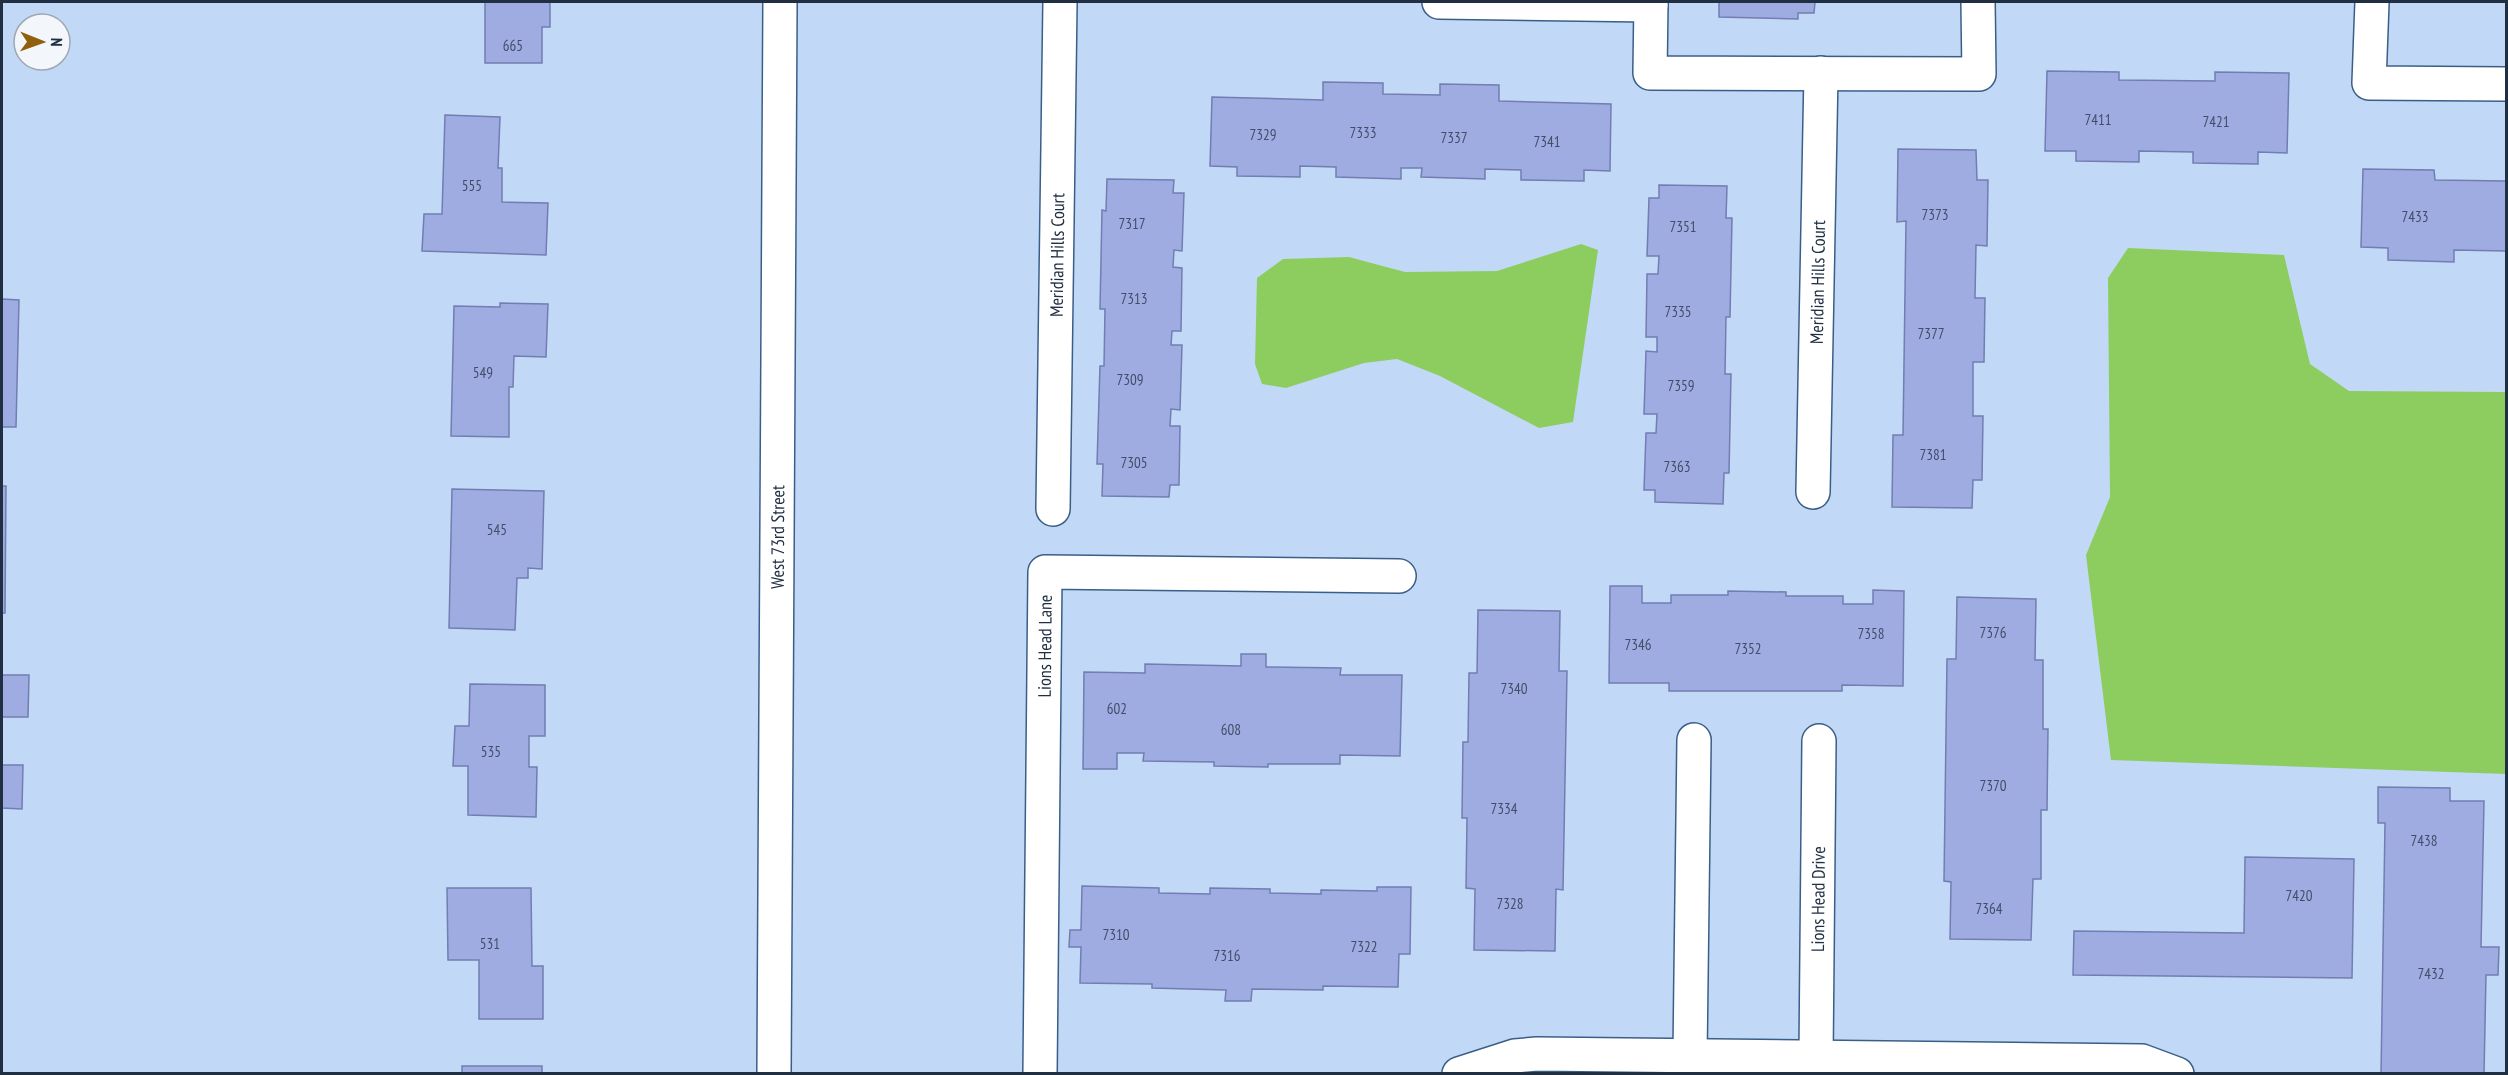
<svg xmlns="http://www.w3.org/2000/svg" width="2508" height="1075" font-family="'PT Sans Narrow',sans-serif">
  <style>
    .water { fill: #8dcd60 }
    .building { fill: #9face2; stroke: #727db1; stroke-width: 1.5 }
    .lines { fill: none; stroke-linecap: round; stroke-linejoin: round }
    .street-casing { stroke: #3b5e88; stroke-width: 36 }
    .secondary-casing { stroke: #3b5e88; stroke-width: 36 }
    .street { stroke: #fff; stroke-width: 33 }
    .secondary { stroke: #fff; stroke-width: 33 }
    .labels { text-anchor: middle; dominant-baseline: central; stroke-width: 6; stroke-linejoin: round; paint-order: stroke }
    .number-label { font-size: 15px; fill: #404e6a }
    .street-label { font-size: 18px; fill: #202f42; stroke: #f3f7fc }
  </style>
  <rect width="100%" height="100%" fill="#c1d9f6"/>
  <!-- water -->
  <path class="water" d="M1581,244L1598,250L1573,422L1539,428L1440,376L1397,359L1364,363L1286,388L1262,384L1255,364L1257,278L1283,259L1349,257L1405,272L1497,271Z
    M2128,248L2284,255L2310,364L2349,391L2506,392V774L2111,760L2086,555L2110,497L2108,278Z"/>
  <!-- building -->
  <path class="building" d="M485,2H550V27H542V63H485Z
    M1719,2H1815L1814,13H1798V19L1719,17Z
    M2047,71L2119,72V80L2215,81V72L2289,73L2287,153L2258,152V164L2193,163V152L2139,151V162L2076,161V151H2045Z
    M1323,82L1383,83V94L1440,95V84L1499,85V101L1611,104L1610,171L1584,170V181L1521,180V170L1485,169V179L1421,177L1422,168H1401V179L1336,177V167L1300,166V177L1237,176V167L1210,166L1212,97L1323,100Z
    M445,115L500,117L498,168H502V202L548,203L546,255L422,251L424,214H442Z
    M1898,149L1976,150L1977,180H1988L1987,246L1976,245L1975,298H1985L1984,362H1973V416H1983L1982,480H1973L1972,508L1892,507L1893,435H1903L1906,221L1897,222Z
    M2363,169L2434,170L2435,180L2506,181V251L2454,250V262L2388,260V248L2361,247Z
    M1107,179L1174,180L1173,193H1184L1182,251L1174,250L1173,267L1182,268L1181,331H1172L1171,345H1182L1180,410L1171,409L1170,426H1180L1179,485H1170L1169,497L1102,496L1103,464H1097L1100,366H1104L1105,309H1100L1102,210L1106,211Z
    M1659,185L1727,186L1726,218H1732L1730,317H1726L1725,374H1731L1729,473H1724L1723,504L1655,502V490H1644L1646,433H1656L1657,414H1644L1646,351L1657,352V337H1646L1647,274H1658L1659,256H1647L1649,198H1659Z
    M2,299L19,300L16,427H2V439Z
    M500,303L548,304L546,357L514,356L513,387H509V437L451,436L454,306L500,307Z
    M2,486H6L5,613H2Z
    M452,489L544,491L542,569L528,568V578H517L515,630L449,628Z
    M1610,586H1642V603H1671V595H1728V591L1786,592V596H1843V604H1873V590L1904,591L1903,686L1842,685V691H1669V683H1609Z
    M1957,597L2036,599L2035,660H2043V729H2048L2047,810H2041V879H2033L2031,940L1950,939L1951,882L1944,881L1947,659H1956Z
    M1478,610L1560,611L1559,671H1567L1563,890L1556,889L1555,951L1474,950L1475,889L1466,888L1467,818H1462L1463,742H1468L1469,673H1477Z
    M1241,654H1266V667L1341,668L1340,675H1402L1400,756L1340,755V764H1268V767L1214,766V762L1143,761L1144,753H1117V769H1083L1084,672L1145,673V664L1241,666Z
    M2,675H29L28,717H2Z
    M470,684L545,685V736H529V767H537L536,817L468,815V766H453L455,726H469Z
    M2,765H23L22,809L2,808Z
    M2378,787L2450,788V801H2484L2481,947H2499L2498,975H2486L2484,1074H2381L2385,823H2378Z
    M2245,857L2354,859L2352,978L2073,975L2074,931L2244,933Z
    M1082,886L1159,888V893L1210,894V888L1270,889V893L1321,894V890L1377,891V887H1411L1410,954H1399L1398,987L1323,986V990L1252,989L1251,1001H1225L1226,990L1152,988V984L1080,983L1081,947H1069L1070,930H1081Z
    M447,888H531L532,966H543V1019H479V960H448Z
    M462,1066H542V1074H462Z"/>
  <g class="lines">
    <defs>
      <g id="street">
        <path d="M1439,2L1651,5"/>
        <path d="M1651,2L1650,73L1979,74L1978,2"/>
        <path d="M2372,2L2369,83L2506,84"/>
        <path id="s1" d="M1813,492L1821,73"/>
        <path id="s2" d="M1053,509L1060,2"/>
        <path d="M1690,1056L1694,740"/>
        <path id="s3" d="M1816,1057L1819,741"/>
        <path id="s4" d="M1040,1074L1045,572L1399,576"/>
        <path d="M1459,1074L1515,1056L1537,1054L2142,1061L2177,1074"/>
      </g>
      <g id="secondary">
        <path id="s5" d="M774,1074L780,2"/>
      </g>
    </defs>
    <!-- street casing -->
    <use href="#street" class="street-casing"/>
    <!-- secondary casing -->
    <use href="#secondary" class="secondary-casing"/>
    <!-- street -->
    <use href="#street" class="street"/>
    <!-- secondary -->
    <use href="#secondary" class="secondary"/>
  </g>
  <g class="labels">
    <!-- number labels -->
    <g class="number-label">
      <text x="513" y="45">665</text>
      <text x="2098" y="119">7411</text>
      <text x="2216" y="121">7421</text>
      <text x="1363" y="132">7333</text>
      <text x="1263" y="134">7329</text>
      <text x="1454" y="137">7337</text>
      <text x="1547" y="141">7341</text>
      <text x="472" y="185">555</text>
      <text x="1935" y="214">7373</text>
      <text x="2415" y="216">7433</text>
      <text x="1132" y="223">7317</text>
      <text x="1683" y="226">7351</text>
      <text x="1134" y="298">7313</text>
      <text x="1678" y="311">7335</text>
      <text x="1931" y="333">7377</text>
      <text x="483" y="372">549</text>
      <text x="1130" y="379">7309</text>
      <text x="1681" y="385">7359</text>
      <text x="1933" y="454">7381</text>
      <text x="1134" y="462">7305</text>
      <text x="1677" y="466">7363</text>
      <text x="497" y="529">545</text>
      <text x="1993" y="632">7376</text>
      <text x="1871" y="633">7358</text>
      <text x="1638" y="644">7346</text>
      <text x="1748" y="648">7352</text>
      <text x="1514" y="688">7340</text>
      <text x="1117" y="708">602</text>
      <text x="1231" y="729">608</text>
      <text x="491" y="751">535</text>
      <text x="1993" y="785">7370</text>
      <text x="1504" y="808">7334</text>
      <text x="2424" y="840">7438</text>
      <text x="2299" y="895">7420</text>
      <text x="1510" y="903">7328</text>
      <text x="1989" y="908">7364</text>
      <text x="1116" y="934">7310</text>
      <text x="490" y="943">531</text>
      <text x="1364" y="946">7322</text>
      <text x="1227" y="955">7316</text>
      <text x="2431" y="973">7432</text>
    </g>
    <!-- street labels -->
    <g class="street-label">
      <text stroke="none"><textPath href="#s2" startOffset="254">Meridian Hills Court</textPath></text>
      <text stroke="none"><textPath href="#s1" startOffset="210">Meridian Hills Court</textPath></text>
      <text stroke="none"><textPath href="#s5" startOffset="537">West 73rd Street</textPath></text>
      <text stroke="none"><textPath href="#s4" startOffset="428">Lions Head Lane</textPath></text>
      <text stroke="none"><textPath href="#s3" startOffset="158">Lions Head Drive</textPath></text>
    </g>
  </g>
  <!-- border -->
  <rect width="2508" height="1075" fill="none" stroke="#202f42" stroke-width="6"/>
  <!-- north arrow -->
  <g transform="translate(42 42) rotate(91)"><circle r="28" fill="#f3f7fc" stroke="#9fa7b2" stroke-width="1.5"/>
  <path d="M0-4.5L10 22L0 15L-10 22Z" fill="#90600c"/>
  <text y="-9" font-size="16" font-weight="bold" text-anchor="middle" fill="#202f42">N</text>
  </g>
</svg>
